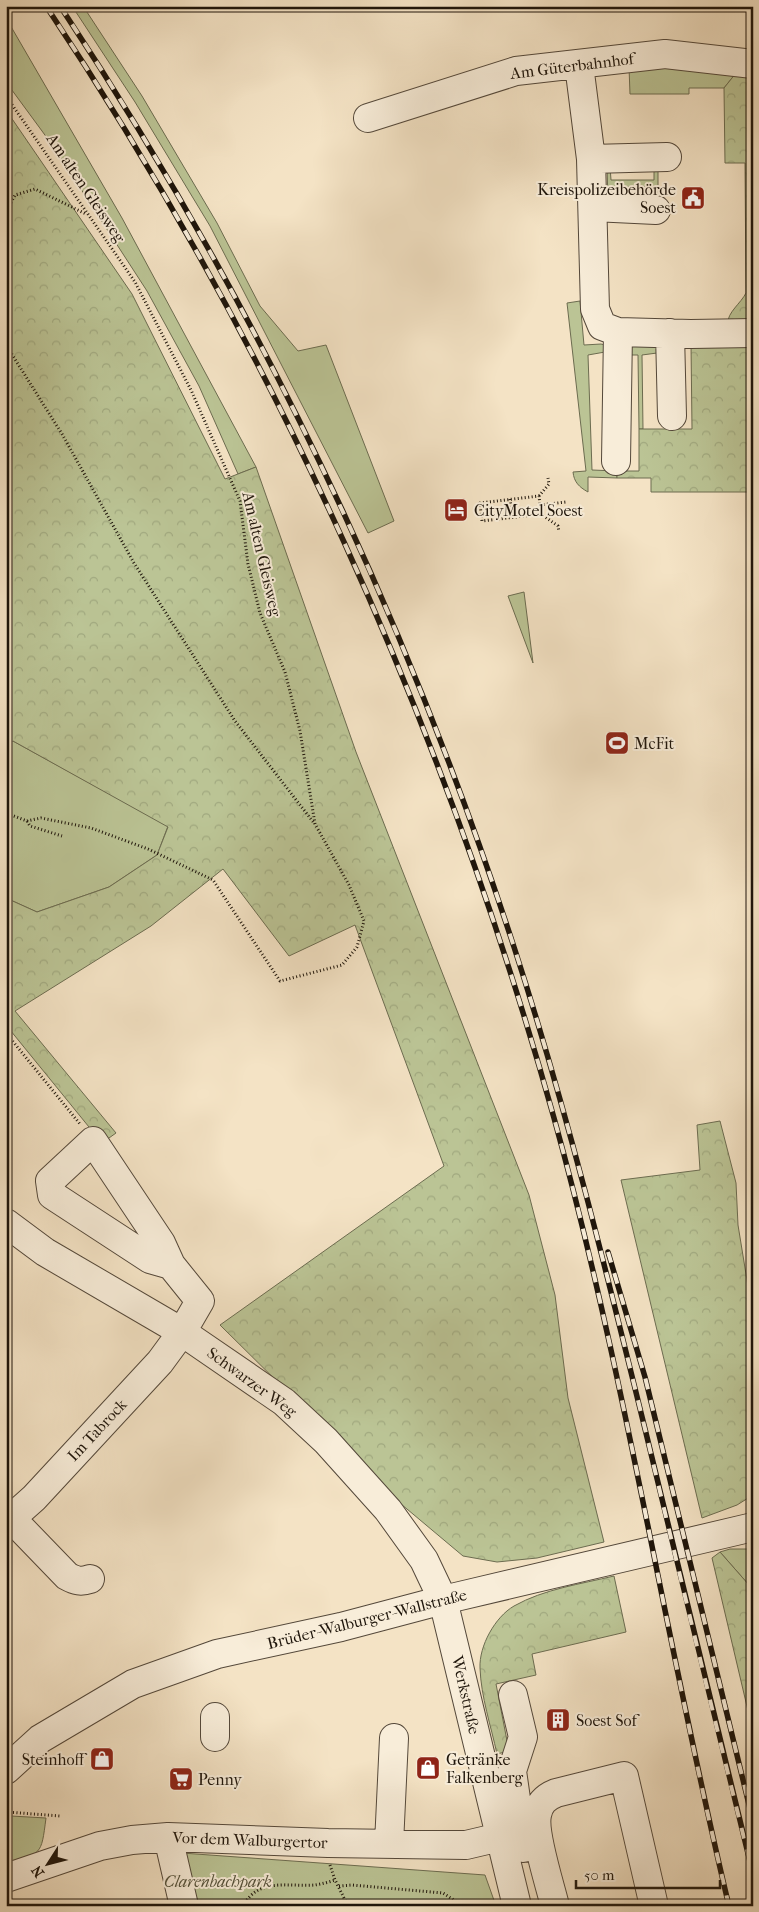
<svg xmlns="http://www.w3.org/2000/svg" width="759" height="1912" font-family="'IM FELL French Canon',serif">
  <style>
    .green { fill: #bbc495; stroke: #6c6c50 }
    .forest { fill: url(#forest-crowns); stroke: #6c6c50 }
    .lines { fill: none; stroke-linecap: round; stroke-linejoin: round }
    .minor-casing { stroke: #54483a; stroke-width: 30 }
    .path { stroke: #1e150b; stroke-width: 3; stroke-dasharray: 1 2.5; stroke-linecap: butt }
    .minor { stroke: #f8edd9; stroke-width: 28 }
    .rail-casing { stroke: #1e150b; stroke-width: 5.5 }
    .rail { stroke: #f8edd9; stroke-width: 4; stroke-dasharray: 11; stroke-linecap: butt }
    .labels { text-anchor: middle; dominant-baseline: central; stroke-width: 4; stroke-linejoin: round; paint-order: stroke }
    .street-label { font-size: 16px; fill: #1e150b; stroke: #f8edd9 }
    .poi-label { font-size: 16px; fill: #1e150b; stroke: #f8edd9; text-anchor: start }
    .park-label { font-size: 16px; font-style: italic; fill: #55523b; stroke: #f8edd9 }
  </style>
  <defs>
    <pattern id="forest-crowns" width="20" height="18" patternUnits="userSpaceOnUse" patternTransform="scale(1.25)"><rect width="20" height="18" fill="#bbc495"/><path d="M2 6a3 3 0 1 1 6 0M12 15a3 3 0 1 1 6 0" fill="none" stroke="#a0a87f"/></pattern>
  </defs>
  <rect width="100%" height="100%" fill="#f4e3c5"/>
  <filter id="stains"><feTurbulence type="fractalNoise" baseFrequency=".004" numOctaves="4"/><feColorMatrix values="0 0 0 0 .2 0 0 0 0 .09 0 0 0 0 .02 0 0 0 .5 -.17"/></filter>
  <radialGradient id="worn" r=".72"><stop offset=".6" stop-color="#630" stop-opacity="0"/><stop offset="1" stop-color="#630" stop-opacity=".3"/></radialGradient>
  <!-- green -->
  <path class="green" d="M72,6H83L142,96L217,223L260,306L298,351L326,345L394,521L368,533L210,226L135,102Z
    M6,18L122,218L256,467L238,474L199,386L147,291L53,146L6,82Z
    M663,61L736,73L724,88H689V94H630L629,67Z
    M610,166L611,180H654V167H658V201H654V187H611V200H608L607,167Z
    M580,301L584,345L601,344L605,345V352L588,355L592,470L617,471V478L588,477V492C579,487 574,482 573,472L586,471L567,303Z
    M624,346H656L658,349L657,353L642,355L643,429H639L638,355H628Z
    M524,592L533,663L508,596Z
    M13,741L168,826L157,855L109,887L37,912L6,898V746Z
    M730,1549H753V1592L749,1585L720,1552Z
    M11,1816L46,1818C41,1857 42,1851 6,1866V1828Z
    M182,1853L485,1875L496,1906H197Z"/>
  <!-- forest -->
  <path class="forest" d="M753,71V325L728,323C727,313 741,303 746,293L745,163H725L724,88L736,73Z
    M6,110L132,294L225,479L256,467L356,752L529,1195L555,1295L568,1398L604,1542L537,1558L497,1562L463,1556L401,1504L220,1325L444,1166L355,925L289,956L223,869L151,926L15,1011L116,1133L102,1143L6,1025V898L37,912L109,887L157,855L168,827L13,741L6,746Z
    M753,342V492H651V478H617V471H639V429H692L691,344Z
    M720,1121L736,1183L738,1225L753,1317V1495L737,1505L702,1518L621,1180L700,1170L697,1125Z
    M720,1552L749,1585L753,1592V1732L712,1558Z
    M614,1576L626,1632L532,1654L536,1675L496,1684L509,1751L497,1754C491,1726 481,1697 480,1668C479,1646 495,1617 514,1606C544,1589 581,1584 614,1576Z"/>
  <g class="lines">
    <defs>
      <path id="minor" d="M579,65L591,159L595,309L602,326L618,332L691,334L753,333
        M368,118L516,71L665,54L753,64
        M591,159L667,157
        M593,207L656,210
        M670,333L672,416
        M616,461L618,332
        M6,1223L45,1252L182,1332L284,1402L326,1441L388,1510L424,1560L443,1600L517,1906
        M11,1518L67,1576C76,1581 81,1582 90,1579
        M6,1523L34,1498L160,1362L182,1332L200,1301L171,1265L161,1243L93,1141L50,1181L52,1195L150,1259L171,1265
        M513,1695L523,1737L512,1771L523,1848
        M215,1717V1737
        M6,1770L40,1739L133,1684L217,1654L341,1627L443,1600L753,1527
        M168,1837L184,1906
        M389,1844L394,1738
        M6,1878L100,1846L132,1840L168,1837L328,1843L466,1845L500,1837
        M555,1906C550,1885 533,1833 537,1815C539,1803 546,1797 556,1793L624,1776L654,1906"/>
    </defs>
    <!-- minor casing -->
    <use href="#minor" class="minor-casing"/>
    <!-- path -->
    <path class="path" d="M6,96L135,282L191,390L240,501L248,564L260,613L285,672L300,731L315,824L349,885L364,921L357,947L342,965L280,981L213,880L148,849L91,828L41,818L27,821L6,813
      M6,212L15,195L35,189L86,214
      M6,345L62,434L134,563L235,721L314,823
      M539,496L549,484L548,478
      M510,499L512,517
      M540,505L566,502
      M541,514L539,496L480,503L482,521L541,514L558,526L559,532
      M27,821L30,826L62,836
      M6,1033L80,1124
      M6,1812L60,1816
      M330,1865L335,1880L348,1906
      M339,1886L352,1885L443,1893L463,1906
      M243,1906C259,1877 288,1887 315,1885C322,1884 329,1882 335,1880"/>
    <!-- minor -->
    <use href="#minor" class="minor"/>
    <defs>
      <path id="rail" d="M46,6C273,346 444,724 554,1118C626,1377 666,1644 729,1906
        M60,6C253,297 406,615 514,947C566,1107 606,1270 646,1433C681,1580 716,1727 753,1874
        M608,1252L645,1377L753,1821"/>
    </defs>
    <!-- rail casing -->
    <use href="#rail" class="rail-casing"/>
    <!-- rail -->
    <use href="#rail" class="rail"/>
  </g>
  <!-- icons -->
  <defs>
    <symbol id="civic-square" viewBox="-11 -11 22 22"><rect x="-9" y="-9" width="18" height="18" rx="4" fill="#8f2418" stroke="#f8edd9"/><path d="M-.6-6.5H3V-4.5H.6V-3L4-1V1h2V6H-6V1h2V-1L-.6-3ZM-1.2 2.5V6h2.4V2.5Z" fill="#fff"/></symbol>
    <symbol id="hotel-square" viewBox="-11 -11 22 22"><rect x="-9" y="-9" width="18" height="18" rx="4" fill="#8f2418" stroke="#f8edd9"/><path d="M-6-4.5h1.5V1H6V5H4.5V3h-9V5H-6ZM-4 0a1.8 1.8 0 1 1 3.6 0ZM.5 0V-2.5h3Q6-2.5 6 0Z" fill="#fff"/></symbol>
    <symbol id="stadium-square" viewBox="-11 -11 22 22"><rect x="-9" y="-9" width="18" height="18" rx="4" fill="#8f2418" stroke="#f8edd9"/><path d="M0-5a6.5 5 0 1 0 0 10a6.5 5 0 1 0 0-10ZM-3.5-1.8h7v3.6h-7Z" fill="#fff"/></symbol>
    <symbol id="building-square" viewBox="-11 -11 22 22"><rect x="-9" y="-9" width="18" height="18" rx="4" fill="#8f2418" stroke="#f8edd9"/><path d="M-4-6H4V6H1V3H-1V6H-4ZM-2.5-4.3h1.7v1.8h-1.7ZM.8-4.3h1.7v1.8H.8ZM-2.5-1h1.7V.8h-1.7ZM.8-1h1.7V.8H.8Z" fill="#fff"/></symbol>
    <symbol id="shop-square" viewBox="-11 -11 22 22"><rect x="-9" y="-9" width="18" height="18" rx="4" fill="#8f2418" stroke="#f8edd9"/><path d="M-5-2.5h2.3a2.7 3.5 0 0 1 5.4 0H5L5.5 6h-11ZM-1.5-2.5h3a1.5 2.3 0 0 0-3 0Z" fill="#fff"/></symbol>
    <symbol id="supermarket-square" viewBox="-11 -11 22 22"><rect x="-9" y="-9" width="18" height="18" rx="4" fill="#8f2418" stroke="#f8edd9"/><path d="M-6-5.5h2.5l.6 2H6L4.5 2H-2.5L-4.4-4H-6ZM-1.5 3.2a1.3 1.3 0 1 0 .1 0ZM3 3.2a1.3 1.3 0 1 0 .1 0Z" fill="#fff"/></symbol>
  </defs>
  <g fill-rule="evenodd">
    <use href="#civic-square" x="679" y="184" width="28" height="28"/>
    <use href="#hotel-square" x="442" y="496" width="28" height="28"/>
    <use href="#stadium-square" x="603" y="729" width="28" height="28"/>
    <use href="#building-square" x="544" y="1706" width="28" height="28"/>
    <use href="#shop-square" x="88" y="1745" width="28" height="28"/>
    <use href="#shop-square" x="414" y="1754" width="28" height="28"/>
    <use href="#supermarket-square" x="167" y="1765" width="28" height="28"/>
  </g>
  <g class="labels">
    <!-- street labels -->
    <g class="street-label">
      <text transform="translate(572 66) rotate(-7)">Am Güterbahnhof</text>
      <text transform="translate(86 188) rotate(56)">Am alten Gleisweg</text>
      <text transform="translate(262 554) rotate(77)">Am alten Gleisweg</text>
      <text transform="translate(252 1382) rotate(36)">Schwarzer Weg</text>
      <text transform="translate(97 1430) rotate(-47)">Im Tabrock</text>
      <text transform="translate(367 1619) rotate(-14)">Brüder-Walburger-Wallstraße</text>
      <text transform="translate(466 1695) rotate(77)">Werkstraße</text>
      <text transform="translate(250 1840) rotate(2)">Vor dem Walburgertor</text>
    </g>
    <!-- poi labels -->
    <g class="poi-label">
      <text x="676" y="189" text-anchor="end">Kreispolizeibehörde<tspan x="676" dy="18">Soest</tspan></text>
      <text x="474" y="510">CityMotel Soest</text>
      <text x="634" y="743">McFit</text>
      <text x="576" y="1720">Soest Sof</text>
      <text x="84" y="1759" text-anchor="end">Steinhoff</text>
      <text x="446" y="1759">Getränke<tspan x="446" dy="18">Falkenberg</tspan></text>
      <text x="198" y="1779">Penny</text>
    </g>
    <!-- park labels -->
    <g class="park-label">
      <text x="218" y="1881">Clarenbachpark</text>
    </g>
  </g>
  <!-- margin -->
  <rect width="759" height="1912" fill="none" stroke="#f4e3c5" stroke-width="25"/>
  <rect x="8" y="8" width="744" height="1897" fill="none" stroke="#1e150b" stroke-width="2.5"/>
  <rect x="12" y="12" width="734" height="1887" fill="none" stroke="#1e150b"/>
  <!-- north arrow -->
  <g transform="translate(48 1864) rotate(234)" stroke="#f8edd9" stroke-width="4" paint-order="stroke">
  <path d="M0-4L9 19L0 12L-9 19Z" fill="#1e150b"/>
  <text y="-8" font-size="14" font-weight="bold" text-anchor="middle" fill="#1e150b">N</text>
  </g>
  <!-- scale -->
  <path d="M576 1880v8h144v-8" fill="none" stroke="#1e150b" stroke-width="2.5"/>
  <text x="584" y="1880" font-size="15" fill="#1e150b" stroke="#f8edd9" stroke-width="4" paint-order="stroke">50 m</text>
  <rect width="100%" height="100%" filter="url(#stains)"/>
  <rect width="100%" height="100%" fill="url(#worn)"/>
</svg>
